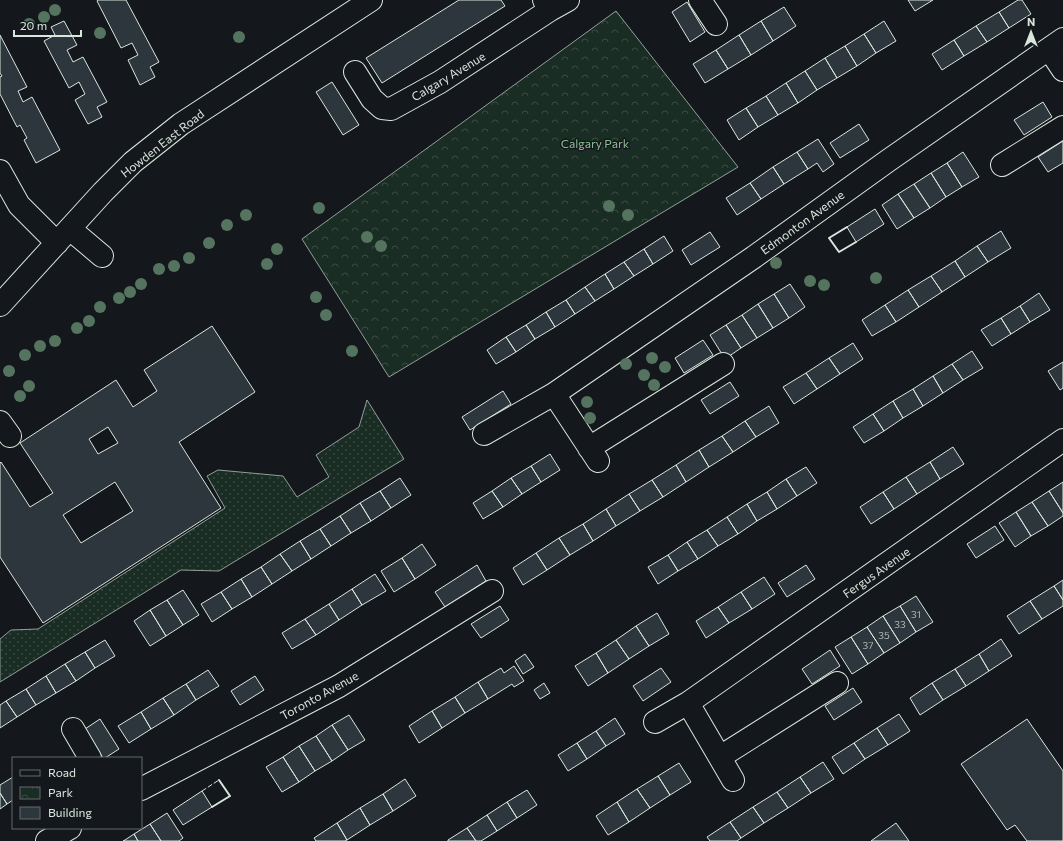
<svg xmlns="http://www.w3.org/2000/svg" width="1063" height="841" font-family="Commissioner,sans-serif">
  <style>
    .grass { fill: url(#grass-dots); stroke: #939e99 }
    .park { fill: url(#park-crowns); stroke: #939e99 }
    .building { fill: #2c363c; stroke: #d8e6dc; fill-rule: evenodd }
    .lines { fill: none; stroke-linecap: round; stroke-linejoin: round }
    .minor-casing { stroke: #d8e6dc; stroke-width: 24 }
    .minor { stroke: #14181c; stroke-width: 22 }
    .fence { stroke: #d8e6dc; stroke-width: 1; stroke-dasharray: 5 2; stroke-linecap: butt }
    .wall { stroke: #d8e6dc; stroke-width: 2 }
    .tree { fill: #55745f }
    .labels { text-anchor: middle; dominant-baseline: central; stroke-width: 3; stroke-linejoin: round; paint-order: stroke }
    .number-label { font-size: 10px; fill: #adbab4 }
    .street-label { font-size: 12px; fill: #d8e6dc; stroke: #14181c }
    .park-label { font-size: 12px; fill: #8ac095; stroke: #14181c }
  </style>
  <defs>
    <pattern id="grass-dots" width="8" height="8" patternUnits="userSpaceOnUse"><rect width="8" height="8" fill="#1a2d24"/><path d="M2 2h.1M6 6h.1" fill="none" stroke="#3b4b43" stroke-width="1.8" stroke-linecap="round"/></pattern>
    <pattern id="park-crowns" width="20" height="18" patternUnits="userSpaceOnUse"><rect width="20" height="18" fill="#1a2d24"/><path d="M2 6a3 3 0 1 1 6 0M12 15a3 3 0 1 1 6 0" fill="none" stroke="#3b4b43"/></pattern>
  </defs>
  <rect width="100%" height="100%" fill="#14181c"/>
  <!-- grass -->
  <path class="grass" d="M367,400L404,459L219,571L181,570L0,682V639L11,630L38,629L225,508L207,476L218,470L283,476L297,497L329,477L316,455L359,427Z"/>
  <!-- park -->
  <path class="park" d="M616,11L738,167L389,377L302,239Z"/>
  <!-- building -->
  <path class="building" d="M98,0H126L159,62L150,67L155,77L140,85L128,60L138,55L132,43L121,48L97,1Z
    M459,0H501L505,6L382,83L366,58Z
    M908,0H933L915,11Z
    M1018,0H1022L1031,14L1009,28L999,12Z
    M687,2L705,32L690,42L672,12Z
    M784,7L796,26L773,41L761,21Z
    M999,12L1009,28L987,42L976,26Z
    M64,21L77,45L67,50L73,62L83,57L107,102L97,107L102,117L88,124L75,100L85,94L79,82L69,88L44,41L55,35L51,27Z
    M761,21L773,41L751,55L739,35Z
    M884,21L896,41L876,53L864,34Z
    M976,26L987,42L964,56L954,40Z
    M864,34L876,53L857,66L845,46Z
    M0,35L27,87L18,91L23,102L32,97L60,150L36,163L24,140L27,138L20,125L17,127L0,94V77L2,76L0,73Z
    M739,35L751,55L728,69L716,50Z
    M954,40L964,56L942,70L932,54Z
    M845,46L857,66L837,78L825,58Z
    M716,50L728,69L705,83L693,64Z
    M825,58L837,78L817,90L805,71Z
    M805,71L817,90L798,103L786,83Z
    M332,82L359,125L343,135L316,92Z
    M786,83L798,103L778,115L766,96Z
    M766,96L778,115L758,127L746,108Z
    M1043,102L1052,117L1024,135L1014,120Z
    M746,108L758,127L739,140L727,120Z
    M859,124L869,140L840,158L830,143Z
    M818,139L834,164L823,172L817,163L808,169L797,152Z
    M1063,141V163L1048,172L1038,157Z
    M797,152L808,169L784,184L773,167Z
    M963,152L979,177L962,187L947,163Z
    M947,163L962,187L946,197L931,173Z
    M773,167L784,184L761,199L750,183Z
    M931,173L946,197L930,208L914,184Z
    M750,183L761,199L737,215L726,198Z
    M914,184L930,208L914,218L898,194Z
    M898,194L914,218L897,229L882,205Z
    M875,209L884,224L856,242L847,227Z
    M1001,231L1011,248L988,262L977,246Z
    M710,232L720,247L691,265L682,250Z
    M664,236L673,251L653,264L644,249Z
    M977,246L988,262L965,277L955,261Z
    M644,249L653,264L634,276L624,262Z
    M955,261L965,277L942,292L931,276Z
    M624,262L634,276L614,289L605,274Z
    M605,274L614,289L595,301L585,287Z
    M931,276L942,292L919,307L908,290Z
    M790,284L805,307L789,318L774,294Z
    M585,287L595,301L575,314L566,300Z
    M908,290L919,307L896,322L885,305Z
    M1039,293L1050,310L1030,322L1020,306Z
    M774,294L789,318L773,328L758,304Z
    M566,300L575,314L555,327L546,312Z
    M758,304L773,328L757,338L742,315Z
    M885,305L896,322L872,336L862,320Z
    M1020,306L1030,322L1011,334L1001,318Z
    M546,312L555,327L535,339L526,325Z
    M742,315L757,338L741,348L726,325Z
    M1001,318L1011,334L992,346L981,330Z
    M526,325L535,339L516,352L506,337Z
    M726,325L741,348L725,359L710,335Z
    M212,326L255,392L179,442L221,508L43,623L0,557V463L1,462L30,507L53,493L20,443L116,380L133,407L157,391L144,370ZM108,427L118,443L98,454L89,439ZM115,482L133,511L81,543L63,515Z
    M506,337L516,352L496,364L487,350Z
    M703,340L713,355L684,373L675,358Z
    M853,343L863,359L840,374L829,358Z
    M972,351L983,368L963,380L952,364Z
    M829,358L840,374L817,389L806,373Z
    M1063,362V388L1060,390L1048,371Z
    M952,364L963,380L943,393L933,376Z
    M806,373L817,389L794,404L783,387Z
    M933,376L943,393L923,406L913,389Z
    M730,382L739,396L710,414L701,400Z
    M913,389L923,406L903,418L893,401Z
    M503,391L511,404L470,430L462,417Z
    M893,401L903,418L884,431L873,414Z
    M769,406L779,423L756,437L745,421Z
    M873,414L884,431L864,443L853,427Z
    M745,421L756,437L733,452L722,436Z
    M722,436L733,452L709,467L699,450Z
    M953,447L964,464L940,479L930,462Z
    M699,450L709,467L686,482L676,465Z
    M550,454L560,470L541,482L531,466Z
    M930,462L940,479L917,494L906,477Z
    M676,465L686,482L663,497L652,480Z
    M531,466L541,482L522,494L511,478Z
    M806,467L817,483L797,496L786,479Z
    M906,477L917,494L894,509L883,492Z
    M400,478L411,495L391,508L380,491Z
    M511,478L522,494L503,507L492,491Z
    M786,479L797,496L777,509L767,492Z
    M652,480L663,497L640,511L629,494Z
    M1063,482V513L1049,491Z
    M380,491L391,508L371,521L360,503Z
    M492,491L503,507L483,519L473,503Z
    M1049,491L1063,513V516L1048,526L1032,502Z
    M767,492L777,509L757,521L747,504Z
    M883,492L894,509L871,524L860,507Z
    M629,494L640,511L616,526L606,509Z
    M1032,502L1048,526L1031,536L1016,512Z
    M360,503L371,521L351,533L340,516Z
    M747,504L757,521L738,534L727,517Z
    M606,509L616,526L593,541L583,524Z
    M1016,512L1031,536L1015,547L999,523Z
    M340,516L351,533L331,546L320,529Z
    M727,517L738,534L718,546L707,530Z
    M583,524L593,541L570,555L559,538Z
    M995,526L1004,540L976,558L967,544Z
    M320,529L331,546L311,559L300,541Z
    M707,530L718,546L698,559L687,542Z
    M559,538L570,555L547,570L536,553Z
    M300,541L311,559L292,571L280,554Z
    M687,542L698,559L678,571L668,555Z
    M422,544L436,565L415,579L402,558Z
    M536,553L547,570L523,585L513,568Z
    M280,554L292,571L272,584L261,567Z
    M668,555L678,571L658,584L648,567Z
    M402,558L415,579L394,592L381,571Z
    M477,565L486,581L445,607L435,592Z
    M806,565L815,579L787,597L778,583Z
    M261,567L272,584L252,597L241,579Z
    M375,574L386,591L362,605L352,589Z
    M764,577L775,594L752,609L741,592Z
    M241,579L252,597L232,609L221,592Z
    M1063,580V600L1054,586Z
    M1054,586L1063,600V606L1042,619L1030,601Z
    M352,589L362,605L339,620L329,604Z
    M183,590L199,615L183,625L167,600Z
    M221,592L232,609L212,622L201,604Z
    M741,592L752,609L729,623L718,607Z
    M916,596L933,622L916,632L900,606Z
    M167,600L183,625L166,636L150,610Z
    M1030,601L1042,619L1019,634L1007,616Z
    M329,604L339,620L316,635L305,619Z
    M500,606L509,620L481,638L471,624Z
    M900,606L916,632L900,643L883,616Z
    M718,607L729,623L706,638L696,621Z
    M150,610L166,636L150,646L134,621Z
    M657,613L669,634L649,646L636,626Z
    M883,616L900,643L884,653L867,627Z
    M305,619L316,635L292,649L282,633Z
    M636,626L649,646L629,659L616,640Z
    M867,627L884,653L868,664L851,637Z
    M851,637L868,664L852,674L835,647Z
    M1001,639L1012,656L989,671L979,654Z
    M105,640L115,656L95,668L85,652Z
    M616,640L629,659L608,673L596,653Z
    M830,650L840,666L812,684L802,669Z
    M85,652L95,668L76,681L65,664Z
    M596,653L608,673L588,686L575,666Z
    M525,654L534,667L523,674L515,661Z
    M979,654L989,671L966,686L955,669Z
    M65,664L76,681L56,693L46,676Z
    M514,666L524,681L514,687L512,684L488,699L478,682L501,668L504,673Z
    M661,668L671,682L643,701L633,686Z
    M955,669L966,686L943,700L932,683Z
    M208,670L219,686L196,700L186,684Z
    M46,676L56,693L36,705L26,689Z
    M255,676L264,690L240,705L231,691Z
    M478,682L488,699L465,713L455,697Z
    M544,683L550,693L540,699L534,690Z
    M932,683L943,700L920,715L910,698Z
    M186,684L196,700L174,715L163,698Z
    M853,688L862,702L834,720L825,706Z
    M26,689L36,705L17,717L6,701Z
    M455,697L465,713L442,728L432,711Z
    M163,698L174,715L151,729L141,712Z
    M6,701L17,717L0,728V705Z
    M432,711L442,728L419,743L409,726Z
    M141,712L151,729L129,743L118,726Z
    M899,714L910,731L888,745L877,728Z
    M349,715L365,740L348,750L332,725Z
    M615,718L625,734L606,746L596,731Z
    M100,719L119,749L105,758H103L85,729Z
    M1027,719L1063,771V841H1027L1015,825L1007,830L961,764Z
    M332,725L348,750L332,761L316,736Z
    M877,728L888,745L865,759L854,743Z
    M596,731L606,746L587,759L577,743Z
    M316,736L332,761L315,771L299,746Z
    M577,743L587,759L568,771L558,755Z
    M854,743L865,759L843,774L832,757Z
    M299,746L315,771L299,782L283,757Z
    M283,757L299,782L282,792L266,767Z
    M823,762L834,779L811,793L800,777Z
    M679,763L691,782L670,795L658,776Z
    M658,776L670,795L650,808L637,789Z
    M13,777V800L7,804L0,793V785Z
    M800,777L811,793L788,808L777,792Z
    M405,779L416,796L393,811L383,794Z
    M637,789L650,808L629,822L617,802Z
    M527,790L537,805L517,818L507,802Z
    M202,791L212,807L183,825L173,810Z
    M777,792L788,808L764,823L753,807Z
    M0,793L7,804L0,809Z
    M383,794L393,811L370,825L360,808Z
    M507,802L517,818L497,831L487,815Z
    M617,802L629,822L608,835L596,816Z
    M753,807L764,823L741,838L730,822Z
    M360,808L370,825L347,840L337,823Z
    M167,813L183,838L179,841H161L150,824Z
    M487,815L497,831L481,841H476L467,828Z
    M730,822L741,838L737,841H710L707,837Z
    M337,823L347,840L345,841H316L314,838Z
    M896,823L909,841H871Z
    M150,824L161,841H138L134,834Z
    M467,828L476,841H448V840Z
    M134,834L138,841H123L125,840Z"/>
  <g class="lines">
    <defs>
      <path id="minor" d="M544,0L550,10L568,0
        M700,0L716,24
        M1049,49L1063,70
        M355,72L372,99L382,108L391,109L440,82L550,10
        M1002,165L1063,127
        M0,171L19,205L57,243
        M70,229L102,256
        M0,305L103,192L133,162L181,124L371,0
        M554,394L598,461
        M0,422L10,436
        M484,434L554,394L754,257L889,160L1063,39
        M589,448L723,364
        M688,703L733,780
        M655,722L688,703L1063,440
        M73,729L90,758
        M720,757L837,683
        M141,789L339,686L492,591
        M47,841L70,828"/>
    </defs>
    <!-- minor casing -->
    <use href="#minor" class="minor-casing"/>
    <!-- minor -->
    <use href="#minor" class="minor"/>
    <!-- fence -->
    <path class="fence" d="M202,791L219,780"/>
    <!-- wall -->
    <path class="wall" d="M847,227L829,238L839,252L856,242
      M212,807L230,796L219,780"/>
  </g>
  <!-- trees -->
  <g class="tree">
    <circle cx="55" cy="10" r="6"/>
    <circle cx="44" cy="17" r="6"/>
    <circle cx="29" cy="24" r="6"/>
    <circle cx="100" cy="33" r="6"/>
    <circle cx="239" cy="37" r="6"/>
    <circle cx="609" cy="206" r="6"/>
    <circle cx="319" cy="208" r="6"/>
    <circle cx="246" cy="215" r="6"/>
    <circle cx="628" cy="215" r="6"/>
    <circle cx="227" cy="225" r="6"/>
    <circle cx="367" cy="237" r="6"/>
    <circle cx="209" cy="243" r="6"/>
    <circle cx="381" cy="246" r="6"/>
    <circle cx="277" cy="249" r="6"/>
    <circle cx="189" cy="258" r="6"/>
    <circle cx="776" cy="263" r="6"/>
    <circle cx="267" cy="264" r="6"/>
    <circle cx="174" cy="266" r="6"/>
    <circle cx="159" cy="269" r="6"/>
    <circle cx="876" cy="278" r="6"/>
    <circle cx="810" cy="281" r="6"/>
    <circle cx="141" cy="284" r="6"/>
    <circle cx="824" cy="285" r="6"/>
    <circle cx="130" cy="292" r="6"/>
    <circle cx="316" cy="297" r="6"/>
    <circle cx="119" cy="298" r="6"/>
    <circle cx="100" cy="307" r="6"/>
    <circle cx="326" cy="315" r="6"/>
    <circle cx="89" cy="321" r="6"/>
    <circle cx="77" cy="328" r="6"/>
    <circle cx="55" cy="341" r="6"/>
    <circle cx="40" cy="346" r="6"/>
    <circle cx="352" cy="351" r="6"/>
    <circle cx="25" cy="355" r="6"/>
    <circle cx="652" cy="358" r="6"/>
    <circle cx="626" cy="364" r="6"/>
    <circle cx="665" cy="367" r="6"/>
    <circle cx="9" cy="371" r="6"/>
    <circle cx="644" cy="375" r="6"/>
    <circle cx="654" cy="385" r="6"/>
    <circle cx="29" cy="386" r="6"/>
    <circle cx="20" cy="396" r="6"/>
    <circle cx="587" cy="402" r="6"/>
    <circle cx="590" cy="418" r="6"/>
  </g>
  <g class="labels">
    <!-- number labels -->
    <g class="number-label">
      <text x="916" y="614">31</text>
      <text x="900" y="624">33</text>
      <text x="884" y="635">35</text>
      <text x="868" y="645">37</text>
    </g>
    <!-- street labels -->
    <g class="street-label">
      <text transform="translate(448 76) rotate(-31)">Calgary Avenue</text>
      <text transform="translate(162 143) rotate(-38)">Howden East Road</text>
      <text transform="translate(802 222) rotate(-36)">Edmonton Avenue</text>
      <text transform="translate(876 572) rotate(-35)">Fergus Avenue</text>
      <text transform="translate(319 695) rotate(-29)">Toronto Avenue</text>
    </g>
    <!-- park labels -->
    <g class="park-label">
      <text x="595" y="143">Calgary Park</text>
    </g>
  </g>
  <!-- legend -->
  <rect x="12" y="757" width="130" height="72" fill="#14181c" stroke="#626a69"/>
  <rect x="20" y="770" width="20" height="6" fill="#14181c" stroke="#626a69"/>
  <text x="48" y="777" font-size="12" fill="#d8e6dc">Road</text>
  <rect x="20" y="787" width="20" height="12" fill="url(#park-crowns)" stroke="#626a69"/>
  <text x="48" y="797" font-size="12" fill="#d8e6dc">Park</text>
  <rect x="20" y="807" width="20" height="12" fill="#2c363c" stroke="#626a69"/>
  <text x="48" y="817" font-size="12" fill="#d8e6dc">Building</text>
  <!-- north arrow -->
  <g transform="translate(1031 32)" stroke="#14181c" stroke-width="3" paint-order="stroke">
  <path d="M0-3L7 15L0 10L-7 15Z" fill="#d8e6dc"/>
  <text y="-6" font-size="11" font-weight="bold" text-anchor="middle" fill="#d8e6dc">N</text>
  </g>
  <!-- scale -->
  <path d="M14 30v6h67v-6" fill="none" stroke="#d8e6dc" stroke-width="2"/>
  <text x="20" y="30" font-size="12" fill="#d8e6dc" stroke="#14181c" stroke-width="3" paint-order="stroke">20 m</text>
</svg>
